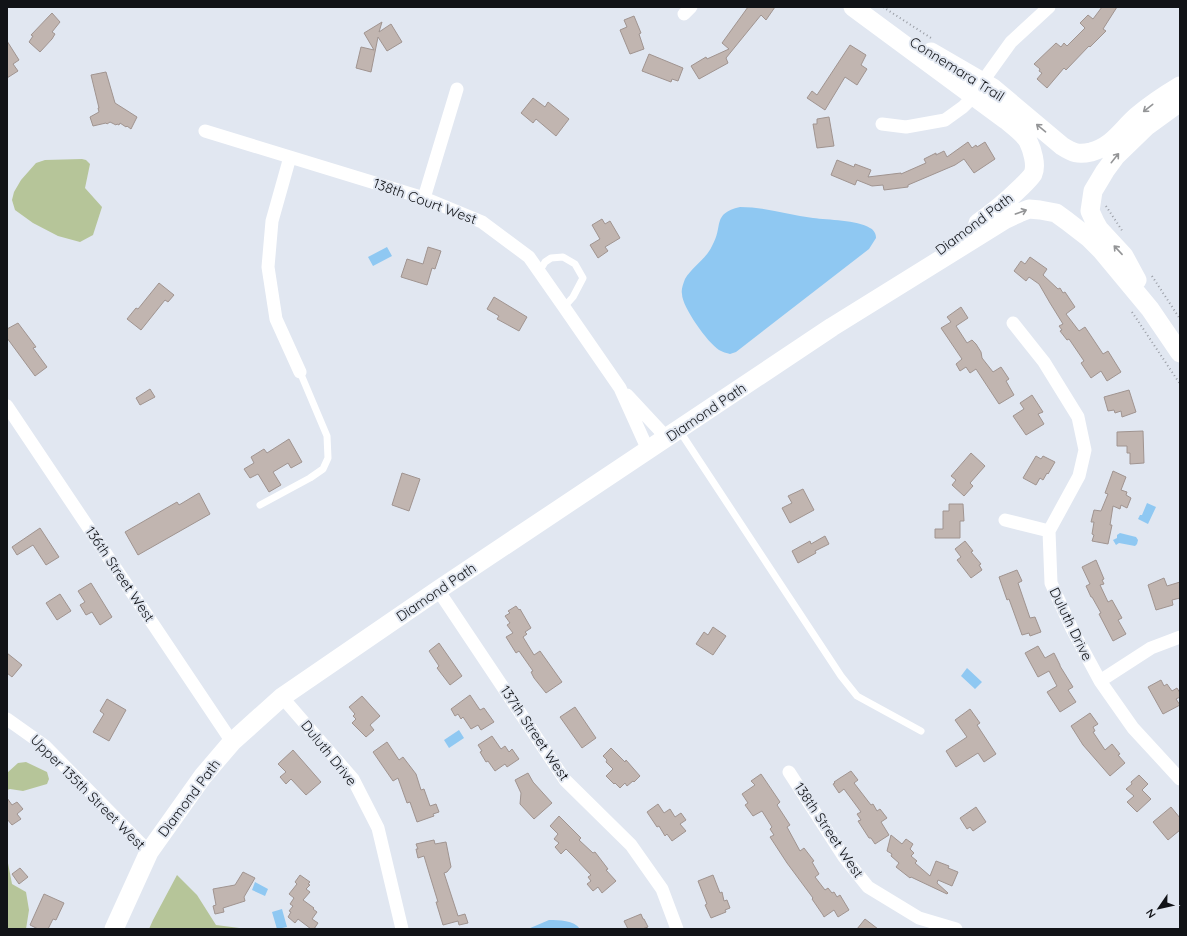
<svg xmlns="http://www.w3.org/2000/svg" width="1187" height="936" font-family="Quicksand,sans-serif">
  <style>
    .green { fill: #b6c599 }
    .water { fill: #8fc8f2 }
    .building { fill: #c1b5b0; stroke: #a09490 }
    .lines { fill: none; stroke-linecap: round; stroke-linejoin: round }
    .path { stroke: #999da5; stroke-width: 2; stroke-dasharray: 1 3; stroke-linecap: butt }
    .lane { stroke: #fff; stroke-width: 7 }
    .street { stroke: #fff; stroke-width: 13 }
    .secondary { stroke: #fff; stroke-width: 19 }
    .oneway { stroke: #949597 }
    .labels { text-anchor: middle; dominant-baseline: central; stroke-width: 4; stroke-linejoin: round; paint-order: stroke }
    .street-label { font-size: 14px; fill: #111317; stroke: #e1e7f1 }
  </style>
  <rect width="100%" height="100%" fill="#e1e7f1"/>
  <!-- green -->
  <path class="green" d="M82,159L86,160L90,164L85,188L102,207L93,235L80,242L58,236L33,223L15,210L12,200L14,192L21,180L36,163L45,160Z
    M26,762L47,772L49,779L47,784L23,791L10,789L7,790V773L18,763Z
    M7,858L12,884L26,892L29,910L26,929H7Z
    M177,875L197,895L216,925L247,929H149L153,920Z"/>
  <!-- water -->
  <path class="water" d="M740,207C765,207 788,215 813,218C828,220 857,220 870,228C874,230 876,234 876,238L869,249L736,352L730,354C727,353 722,352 719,350C708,343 682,307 682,294C681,290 683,284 685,279C692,267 706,259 712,246C724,226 711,214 740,207Z
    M387,247L392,256L373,266L368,257Z
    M1147,503L1156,507L1148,524L1138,519L1140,515H1142Z
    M1120,533L1136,537L1138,540L1137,544L1135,546L1119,543L1116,545L1113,540L1117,538V535Z
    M967,668L982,682L975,689L961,676Z
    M459,730L464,738L449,748L444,740Z
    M255,882L268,889L265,896L252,890Z
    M282,909L287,927L277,929L272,912Z
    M549,920C559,920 574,920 580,929H528Z"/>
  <!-- building -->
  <path class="building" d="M748,7H775L766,20L761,15L726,58L728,63L699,79L691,66L706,57L707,59L729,49L722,43Z
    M1102,7H1117L1103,29L1106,31L1090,47L1089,46L1066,70L1064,68L1047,88L1037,79L1042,73L1039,71L1040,69L1034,64L1056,43L1061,47L1064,43L1067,46L1085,28L1080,23L1088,15L1093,19Z
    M52,13L60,22L52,32L55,34L52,39L40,52L29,42L33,36L31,35Z
    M634,16L641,33L639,34L644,49L630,54L620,30L627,27L624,20Z
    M382,22L379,32L391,24L402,42L387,51L378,37L371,72L356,68L361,47L374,50L364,33Z
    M7,41L19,60L13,64L18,71L7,78Z
    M850,45L866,55L861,65L867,69L857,85L845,77L825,110L807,98L812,91L817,95Z
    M649,54L683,68L678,81L672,79L671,82L642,71Z
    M106,72L115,103L137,117L131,129L127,126L126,127L120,123L119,125L117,124L116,125L110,122L107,124L106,123L93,126L90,117L99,112L98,108H99L91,75Z
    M533,98L545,107L548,102L569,119L556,136L536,119L533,123L521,113Z
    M829,117L834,146L817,148L813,124H817V119Z
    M968,142L972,148L976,145L977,147L985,142L995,159L974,173L964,159L955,165L908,185V187L884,190L883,185L872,186L857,180L855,185L831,175L837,160L854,167L855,164L871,170L868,177L901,173V174L926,163L924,159L936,153V155L944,151L947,157Z
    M602,219L605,224L610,221L620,238L605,247L608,251L598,258L590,245L600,239L592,225Z
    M428,247L441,251L435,269L432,268L427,285L401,277L407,259L423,264Z
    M1030,257L1047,269L1043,275L1058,289L1060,288L1063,293L1065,292L1075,307L1066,314L1079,331L1085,327L1103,354L1108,351L1121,372L1107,381L1101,371L1091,378L1081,363L1084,361L1069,339L1067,340L1060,331L1062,330L1059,326L1063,324L1050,303L1039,284L1029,277L1026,281L1014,271L1021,261L1025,264Z
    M159,283L174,295L168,302L165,300L141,330L127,319L136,308L138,309Z
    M494,297L527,317L519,331L497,319L499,316L487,309Z
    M961,307L968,318L956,326L967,343L972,340L976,344L981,352L982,358L993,372L1001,367L1009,379L1006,381L1014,395L999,404L976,369L970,373L966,367L960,371L956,364L962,359L941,328L951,322L947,317Z
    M18,323L36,347L33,348L47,367L35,376L7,338V329Z
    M150,389L155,397L140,405L136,398Z
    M1129,390L1136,412L1122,417L1121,411L1115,413L1114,410L1108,411L1104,397Z
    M1032,395L1043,412L1038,414L1044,424L1026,435L1013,416L1024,409L1020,403Z
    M1143,431L1144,463L1130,464V453H1127V446H1117V432Z
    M289,439L302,462L291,468L288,463L273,472L281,485L269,492L258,474L250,478L244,469L254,463L251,457L264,449L267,453Z
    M971,453L985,466L970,483L973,486L964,496L952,485L956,480L951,476Z
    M1036,456L1041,459L1043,456L1055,462L1048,474L1047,473L1043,480L1040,478L1036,485L1023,478Z
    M1113,471L1126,477L1121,490L1127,492L1126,495L1131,498L1127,508L1121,505L1120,509L1113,506L1110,525H1112L1108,544L1092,541L1094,535L1092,534L1094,522H1091L1094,510L1101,511L1108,494L1105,493Z
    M402,473L420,479L409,511L392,505Z
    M803,489L814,510L790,523L782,508L792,503L788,496Z
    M199,493L210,514L138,555L125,532L177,502L179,505Z
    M949,504H963L964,521H960V538H935V529H943V511H949Z
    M40,528L59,557L46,565L33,545L17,555L12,547Z
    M825,536L829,544L815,551L816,553L798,563L792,551L810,541L811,544Z
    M965,541L973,551L971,552L981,564L979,565L982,570L971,578L957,560L961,557L955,549Z
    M1096,560L1104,579L1102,580L1104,584L1100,585L1108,602L1112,600L1122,618L1118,620L1126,634L1113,641L1099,614L1101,613L1092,597H1091L1086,586L1090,584L1082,567Z
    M1017,570L1022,581L1018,583L1030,618L1035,617L1041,632L1030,636L1029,633L1022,635L1009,599L1007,600L999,577Z
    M1164,578L1167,586L1180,582V598L1172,600L1173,605L1156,610L1148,585Z
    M91,583L112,617L100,625L92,612L86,615L80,605L85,602L78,591Z
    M60,594L71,611L57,620L46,603Z
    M516,606L519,610L520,609L531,628L525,632L527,634L523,637L534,655L540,651L562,682L546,693L534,678L531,672L533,671L519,651L516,653L506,637L513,633L507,625L510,623L505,616L510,613L508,611Z
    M713,627L726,636L713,655L696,644L704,632L708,635Z
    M439,643L462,676L450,685L437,668L439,666L429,651Z
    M1038,646L1045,658L1054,653L1060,665V666L1073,687L1068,690L1076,702L1060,712L1047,692L1057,686L1049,671L1038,677L1025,653Z
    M7,653L22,665L12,677L7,673Z
    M1161,680L1164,686L1167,684L1172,691L1177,688L1180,693V697L1176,699L1180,705L1163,714L1148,687Z
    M470,695L480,710L484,708L494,722L481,730L478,725L471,729L463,717L461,719L458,714L455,716L451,709Z
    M362,696L380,716L370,725L374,730L366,737L352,723L356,719L353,716L355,714L349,707Z
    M107,699L126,710L109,741L93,732L104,714L100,711Z
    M575,707L596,738L582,748L560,717Z
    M970,709L980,723L977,725L996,754L984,762L978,753L956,767L946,751L967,737L955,720Z
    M1090,713L1098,724L1093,727L1095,731L1093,732L1105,750L1112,744L1120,754L1118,755L1125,763L1110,776L1083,745L1071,726Z
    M492,736L501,749L505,746L509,752L512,749L519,759L507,767L505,764L495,771L488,761L486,762L480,752L482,751L478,745Z
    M387,742L399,760L403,757L416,774L421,790L424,789L430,806L436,804L439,812L433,814L434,816L417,822L410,802L407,803L398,778L393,781L373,752Z
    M611,748L625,762L626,760L640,776L634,782L633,781L627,786L625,783L620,788L615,783L614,784L606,776L613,769L606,762L607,760L603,756Z
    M293,750L321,782L306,795L291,779L286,784L280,777L286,772L278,764Z
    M851,771L858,780L854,783L871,805L873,804L877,811L880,809L887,818L881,822L889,835L875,844L871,838H869L858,821L861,820L857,814L861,812L844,789L839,793L833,784L835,783L834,782L840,778Z
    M528,773L533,782L552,803L534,819L520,804L521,793L515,780Z
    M761,774L780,802L777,805L790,825L787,827L800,851L804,848L814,861L812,862L819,874L815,877L825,890L828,888L832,893L834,892L837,897L840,895L849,910L838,917L834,910L824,917L823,915L812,899L813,898L787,863L770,837L774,835L770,829L772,827L762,811L753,816L745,805L748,803L742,794L755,785L751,781Z
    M1139,775L1148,784L1142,790L1151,799L1137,812L1127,802L1134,796L1126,789L1132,784L1131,782Z
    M7,798L12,805L17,802L23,809L17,814L21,819L12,825L7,819Z
    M658,804L664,813L670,809L675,817L681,813L686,820L680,824L686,831L672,841L667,834L665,836L659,826L657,827L647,812Z
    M976,807L986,822L973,831L970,827L967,829L960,818Z
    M1171,807L1180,818V830L1168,840L1153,822Z
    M559,816L581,838L579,840L593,853L595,852L608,869L606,870L616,881L602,893L598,887L593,891L587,884L591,881L588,877L591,875L574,857L566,849L561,854L555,847L559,843L554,839L558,834L550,826Z
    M891,835L902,844L906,839L913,844L910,849L914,853L911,856L917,861L915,863L930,876L936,861L949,866L948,868L958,872L952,886L938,880L937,883L948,893L947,894L911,877L910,878L896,867L899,863L891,856L892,854L887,851Z
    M434,840L435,844L446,842L451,867L447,872L444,873L458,916L465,914L468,923L459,925L458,921L443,925L436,902H438L430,876L424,856L418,858L416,849H418L416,844Z
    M20,868L28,877L19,884L12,874Z
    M243,872L255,878L244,897L245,901L223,908L224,912L215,914L213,906L216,905L213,889L235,885Z
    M300,875L310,882L308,884L310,885L306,889L310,892L303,900L314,908L313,909L317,912L312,919L318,923L314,929H311L298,919L295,923L288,917L291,912L289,911L293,906L290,904L294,898L289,894L297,884L295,882Z
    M713,875L720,893L722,892L724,901L727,900L730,908L725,910L726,912L711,918L705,905L707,904L698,881Z
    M44,894L64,903L56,920L53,919L48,929H38L30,925Z
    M641,914L643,919H644L648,927L642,929H628L624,921Z
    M865,919L878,929H857Z"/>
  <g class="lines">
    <!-- path -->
    <path class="path" d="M883,7L931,38
      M1106,206L1123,232
      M1152,276L1180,319
      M1132,312L1180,384"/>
    <!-- lane -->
    <path class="lane" d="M539,272L545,262L551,258L563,257L575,264L583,278L573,297L564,307
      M679,430L841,676L857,696L921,731
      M260,505L310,478L323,469L328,458L327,436L300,372"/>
    <!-- street -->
    <path class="street" d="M684,14L691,7
      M882,124L906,127L945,120L963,107L979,91L988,74L1011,42L1049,7
      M205,131L424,198L482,222L529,257L564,307L620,388L648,450
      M290,157L272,221L268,267L276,319L300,372
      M424,198L457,89
      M1013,323L1044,362L1078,417L1085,450L1079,476L1049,531L1051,583L1072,629L1100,681L1133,728L1180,779
      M627,395L667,438
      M7,406L232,742
      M1005,520L1049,531
      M438,590L565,780L631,845L662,889L677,929
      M1100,681L1151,648L1180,637
      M282,697L353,779L378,828L402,929
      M7,719L45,746L149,852
      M789,772L844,857L868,887L919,918L956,929"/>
    <!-- secondary -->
    <path class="secondary" d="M853,7L1006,120C1012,125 1024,134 1028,141C1032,149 1037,165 1033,174C1029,180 1023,185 1018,190C1006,202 992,213 978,223
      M931,52L993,88L1062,146C1073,153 1078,155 1091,152C1113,146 1121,130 1137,116C1150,105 1165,95 1180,86
      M1137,280L1124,256L1099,229L1095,222L1090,211L1093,191L1105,171L1116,156L1147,126L1180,102
      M114,929L149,852L203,776L232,742L282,697L438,590L832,327L1006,219L1019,213L1029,209L1040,210L1056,213L1067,221L1089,238L1101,250L1150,309L1180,353"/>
  </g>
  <!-- one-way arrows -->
  <defs><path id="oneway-shaft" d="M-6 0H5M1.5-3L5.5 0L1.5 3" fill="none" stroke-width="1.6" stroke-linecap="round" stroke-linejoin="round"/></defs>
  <g class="oneway">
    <use href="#oneway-shaft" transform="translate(1148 108) rotate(142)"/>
    <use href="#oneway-shaft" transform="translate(1041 128) rotate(-140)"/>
    <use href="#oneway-shaft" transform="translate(1115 158) rotate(-51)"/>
    <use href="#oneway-shaft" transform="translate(1021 212) rotate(-20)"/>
    <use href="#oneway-shaft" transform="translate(1118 250) rotate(-133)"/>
  </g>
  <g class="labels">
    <!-- street labels -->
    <g class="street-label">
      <text transform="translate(957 69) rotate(32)">Connemara Trail</text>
      <text transform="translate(425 201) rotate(20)">138th Court West</text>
      <text transform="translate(974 224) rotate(-37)">Diamond Path</text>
      <text transform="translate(706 412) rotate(-34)">Diamond Path</text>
      <text transform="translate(120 574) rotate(56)">136th Street West</text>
      <text transform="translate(436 592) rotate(-34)">Diamond Path</text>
      <text transform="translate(1071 624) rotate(64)">Duluth Drive</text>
      <text transform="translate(535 733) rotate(56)">137th Street West</text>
      <text transform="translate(329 753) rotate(51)">Duluth Drive</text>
      <text transform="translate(88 792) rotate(45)">Upper 135th Street West</text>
      <text transform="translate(189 798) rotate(-53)">Diamond Path</text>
      <text transform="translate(829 830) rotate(56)">138th Street West</text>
    </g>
  </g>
  <!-- border -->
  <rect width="1187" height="936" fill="none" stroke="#111317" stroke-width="16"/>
  <!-- north arrow -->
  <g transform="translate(1159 908) rotate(236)" stroke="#e1e7f1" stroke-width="3" paint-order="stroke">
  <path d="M0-3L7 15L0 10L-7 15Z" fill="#111317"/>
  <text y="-6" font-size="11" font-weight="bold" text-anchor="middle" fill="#111317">N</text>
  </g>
</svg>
